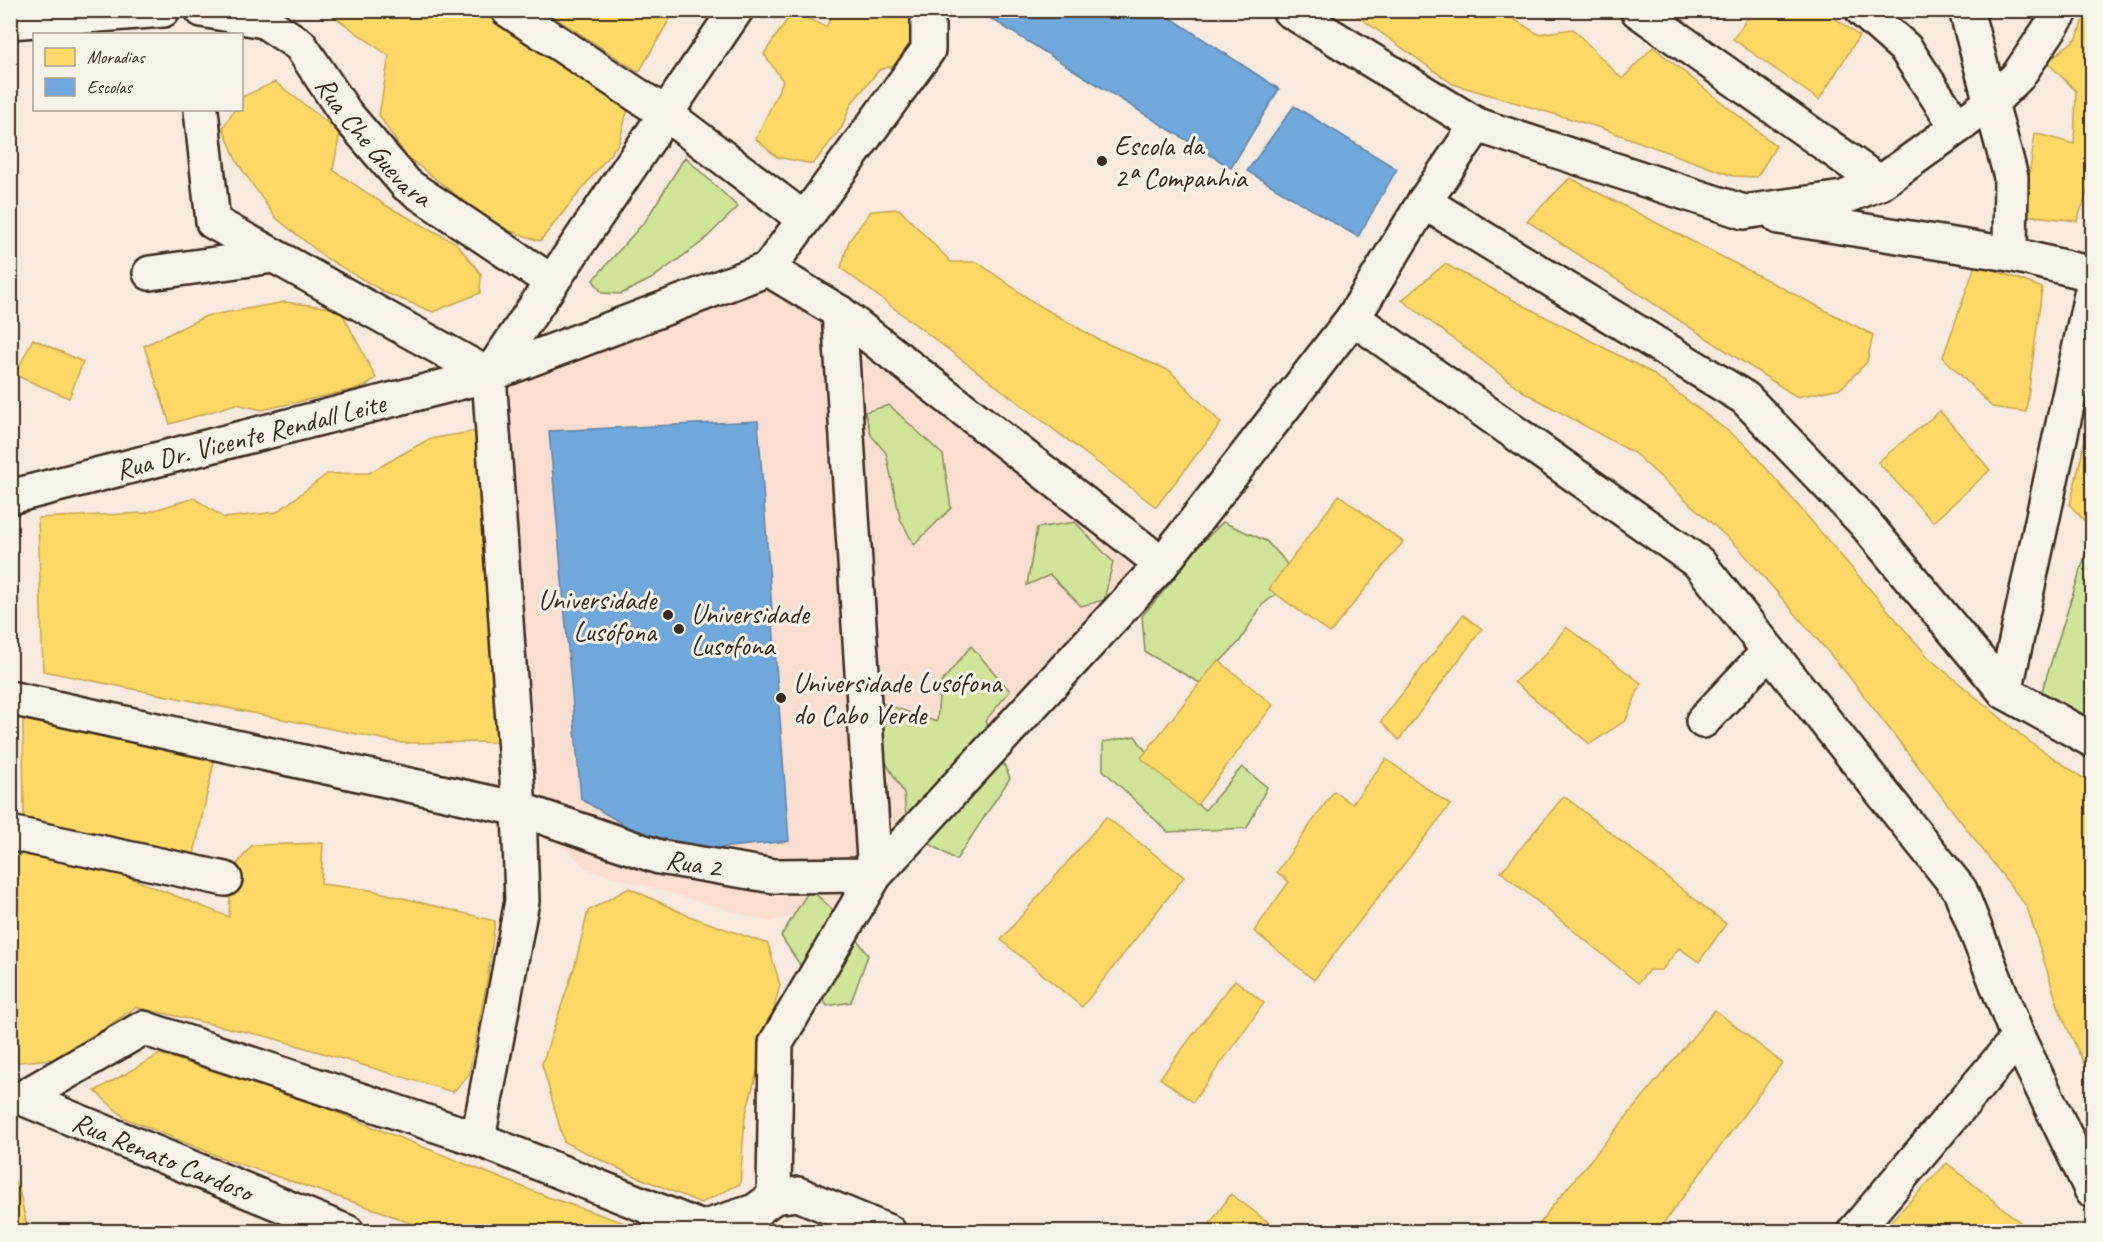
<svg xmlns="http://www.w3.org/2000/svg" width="2103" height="1242" font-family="Caveat,sans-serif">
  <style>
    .built { fill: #fadfd1 }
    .green { fill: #d0e59a; stroke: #86885c; stroke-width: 1.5 }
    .homes { fill: #ffd966; stroke: #c4a450; stroke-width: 1.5 }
    .schools { fill: #6fa8dc; stroke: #5f82a3; stroke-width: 1.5 }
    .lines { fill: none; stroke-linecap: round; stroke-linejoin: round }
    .minor-casing { stroke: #3b2a1e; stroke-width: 38 }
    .minor { stroke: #f7f3e8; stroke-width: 33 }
    .poi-dot { fill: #3b2a1e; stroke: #f7f3e8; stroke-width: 2 }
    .labels { text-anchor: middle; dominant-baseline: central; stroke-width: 6; stroke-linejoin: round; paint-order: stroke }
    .street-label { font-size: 28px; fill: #3b2a1e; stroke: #f7f3e8 }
    .poi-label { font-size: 28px; fill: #3b2a1e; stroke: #f7f3e8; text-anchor: start }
  </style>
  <rect width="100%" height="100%" fill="#f8eade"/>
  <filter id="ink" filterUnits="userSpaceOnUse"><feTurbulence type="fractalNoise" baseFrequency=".0167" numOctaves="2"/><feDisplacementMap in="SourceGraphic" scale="12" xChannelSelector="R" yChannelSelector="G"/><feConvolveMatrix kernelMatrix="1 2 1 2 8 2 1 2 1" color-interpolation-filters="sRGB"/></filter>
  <g filter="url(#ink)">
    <!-- built -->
    <path class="built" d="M767,285L1143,567L859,900L769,922L587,869L544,828L500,382Z"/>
    <!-- green -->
    <path class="green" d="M685,157L738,207L701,243L651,279L621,294L602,293L593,280L646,220Z
      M889,405L943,455L951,508L914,545L900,518L886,453L871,435L865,412Z
      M1075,522L1113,562L1104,600L1081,606L1050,575L1027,585L1037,528Z
      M1223,522L1266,541L1280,555L1297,578L1262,605L1240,641L1200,683L1145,652L1142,616L1168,586L1196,549Z
      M2087,550L2092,552V721L2038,703Z
      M971,646L1010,691L985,721L1010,778L956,860L907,830L904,793L882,756L879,702L937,722L940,684Z
      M1135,736L1164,777L1205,810L1242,767L1267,787L1247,828L1168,832L1103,770V742Z
      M810,889L845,921L868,955L851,1002L827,1006L781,936Z"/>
    <!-- homes -->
    <path class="homes" d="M325,10H488L628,108L619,143L540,241L496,226L405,155L379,115L389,56Z
      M543,10H675L639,72Z
      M835,10H908L915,17L911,45L896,65L879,70L851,104L842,127L813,164L777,157L756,139L783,81L764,54L793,11L826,27Z
      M1349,10H1499L1538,34L1573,29L1622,79L1653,47L1776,146L1757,177L1733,176L1601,128L1453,84Z
      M1753,10H1824L1859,36L1819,100L1733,39Z
      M2086,10H2092V178L2077,221L2024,215L2035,133L2074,144L2076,91L2047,62L2077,38Z
      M275,82L340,132L333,170L385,205L456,243L481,274L480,293L433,312L386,293L326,258L275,217L237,162L223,128L234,110H242V97Z
      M1570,178L1873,335L1867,362L1841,388L1797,397L1527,221Z
      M899,209L951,262H977L1035,303L1099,340L1170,371L1221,423L1156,507L841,268L849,241L871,211Z
      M1976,263L2042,288L2026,412L1992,407L1943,357Z
      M1445,264L1650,372L1746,445L1929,658L2027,740L2092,784V1081L2060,1012L2027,907L1847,674L1739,548L1634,453L1524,392L1402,300Z
      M285,302L340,309L376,378L364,387L262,410L236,404L170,424L144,346L206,316Z
      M33,339L83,362L69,398L15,375Z
      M2092,410V529L2070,505Z
      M1940,411L1990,470L1933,522L1878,462Z
      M477,431L503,742L402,743L43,671L38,518L145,513L194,498L224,518L277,512L327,474L369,473L429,439Z
      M1339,495L1403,542L1330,633L1269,589Z
      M1463,615L1482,629L1399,740L1381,721Z
      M1566,627L1641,683L1626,720L1590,744L1514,682L1545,655Z
      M1218,660L1273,705L1197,805L1141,758Z
      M23,720L215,757L194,854L24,818Z
      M1386,759L1450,805L1314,980L1254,931L1289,882L1277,872L1334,791L1352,804Z
      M1564,796L1726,924L1699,962L1679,948L1662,970H1649L1638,983L1501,872Z
      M1106,817L1184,877L1082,1007L1001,940Z
      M323,843L321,884L371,890L495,921L488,975L469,1074L453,1092L269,1037L136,1007L61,1058L10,1063V857L21,852L110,870L229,917L231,872L252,845Z
      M629,888L689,916L768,944L780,985L745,1117L740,1184L701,1203L628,1173L564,1142L542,1064L575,965L588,911Z
      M1235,980L1264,1003L1193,1102L1160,1078Z
      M1715,1010L1782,1063L1657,1232H1534L1550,1209Z
      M160,1054L318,1105L548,1197L651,1232H431L383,1212L225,1159L125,1118L95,1091Z
      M1947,1163L2032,1232H1891L1889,1223Z
      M10,1172L19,1189L28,1232H10Z
      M1231,1194L1281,1232H1204Z"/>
    <!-- schools -->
    <path class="schools" d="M977,10H1159L1279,89L1231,168Z
      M1294,106L1397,169L1358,237L1247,171Z
      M758,421L789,841L671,853L581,799L549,431Z"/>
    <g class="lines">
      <defs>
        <g id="minor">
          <path id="s1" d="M202,10L264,21L300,45L346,114L407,185L552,282"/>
          <path d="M508,10L666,114L804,219"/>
          <path d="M1289,10L1477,125L1744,212L1843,198L1880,183L1992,102L2018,76L2062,10"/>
          <path d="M1637,10L1880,183"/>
          <path d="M1862,10L1906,49L1957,127"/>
          <path d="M1966,10L2011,177L2010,254"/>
          <path d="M10,22L163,10"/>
          <path d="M201,110L213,222L489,375"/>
          <path d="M1424,202L1745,398L1864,522L2005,692L2092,740"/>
          <path d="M1779,217L2010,254L2092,274"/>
          <path d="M768,269L839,312L1162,564"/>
          <path d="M150,273L273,256"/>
          <path d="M1353,318L1699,563L1960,890L2018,1038L2092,1191"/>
          <path id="s2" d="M10,497L489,375L768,269L928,50V10"/>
          <path d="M2005,692L2092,290"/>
          <path id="s3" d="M10,698L519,809L659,857L774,876L875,875L839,312"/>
          <path d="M1703,721L1769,651"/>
          <path d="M10,833L225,879"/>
          <path id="s4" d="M10,1098H22L347,1232"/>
          <path d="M22,1098L143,1028L478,1139L702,1228L755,1211L774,1197L798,1194L889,1232"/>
          <path d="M478,1139L522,901L519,809L489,375L736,10"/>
          <path d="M774,1197L776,1043L875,875L1162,564L1353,318L1424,202L1477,125"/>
          <path d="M1854,1232L2018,1038"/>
        </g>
      </defs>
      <!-- minor casing -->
      <use href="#minor" class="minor-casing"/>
      <!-- minor -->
      <use href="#minor" class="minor"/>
    </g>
  </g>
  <!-- markers -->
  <g class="poi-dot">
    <circle cx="1102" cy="161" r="6"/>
    <circle cx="668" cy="615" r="6"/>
    <circle cx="679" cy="629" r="6"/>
    <circle cx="781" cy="698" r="6"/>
  </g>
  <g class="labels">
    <!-- street labels -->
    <g class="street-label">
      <text stroke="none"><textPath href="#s1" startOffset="228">Rua Che Guevara</textPath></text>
      <text stroke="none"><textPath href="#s2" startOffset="248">Rua Dr. Vicente Rendall Leite</textPath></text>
      <text stroke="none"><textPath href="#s3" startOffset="704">Rua 2</textPath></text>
      <text stroke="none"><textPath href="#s4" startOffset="164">Rua Renato Cardoso</textPath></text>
    </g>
    <!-- poi labels -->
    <g class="poi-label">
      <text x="1114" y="145">Escola da<tspan x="1114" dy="32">2ª Companhia</tspan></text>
      <text x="656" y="599" text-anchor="end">Universidade<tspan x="656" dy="32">Lusófona</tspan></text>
      <text x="691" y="613">Universidade<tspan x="691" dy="32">Lusofona</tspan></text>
      <text x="793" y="682">Universidade Lusófona<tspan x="793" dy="32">do Cabo Verde</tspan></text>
    </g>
  </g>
  <!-- margin -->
  <rect width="2103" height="1242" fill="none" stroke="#f7f3e8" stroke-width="36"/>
  <rect x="18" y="18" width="2067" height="1206" fill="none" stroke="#3b2a1e" stroke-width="2" filter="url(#ink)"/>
  <!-- legend -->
  <rect x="33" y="33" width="210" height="78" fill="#f7f3e8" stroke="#aca397" stroke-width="1.5"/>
  <rect x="45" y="48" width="30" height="18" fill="#ffd966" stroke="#aca397" stroke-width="1.5"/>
  <text x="87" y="63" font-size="18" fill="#3b2a1e">Moradias</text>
  <rect x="45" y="78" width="30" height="18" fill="#6fa8dc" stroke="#aca397" stroke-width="1.5"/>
  <text x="87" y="93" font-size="18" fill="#3b2a1e">Escolas</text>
</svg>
